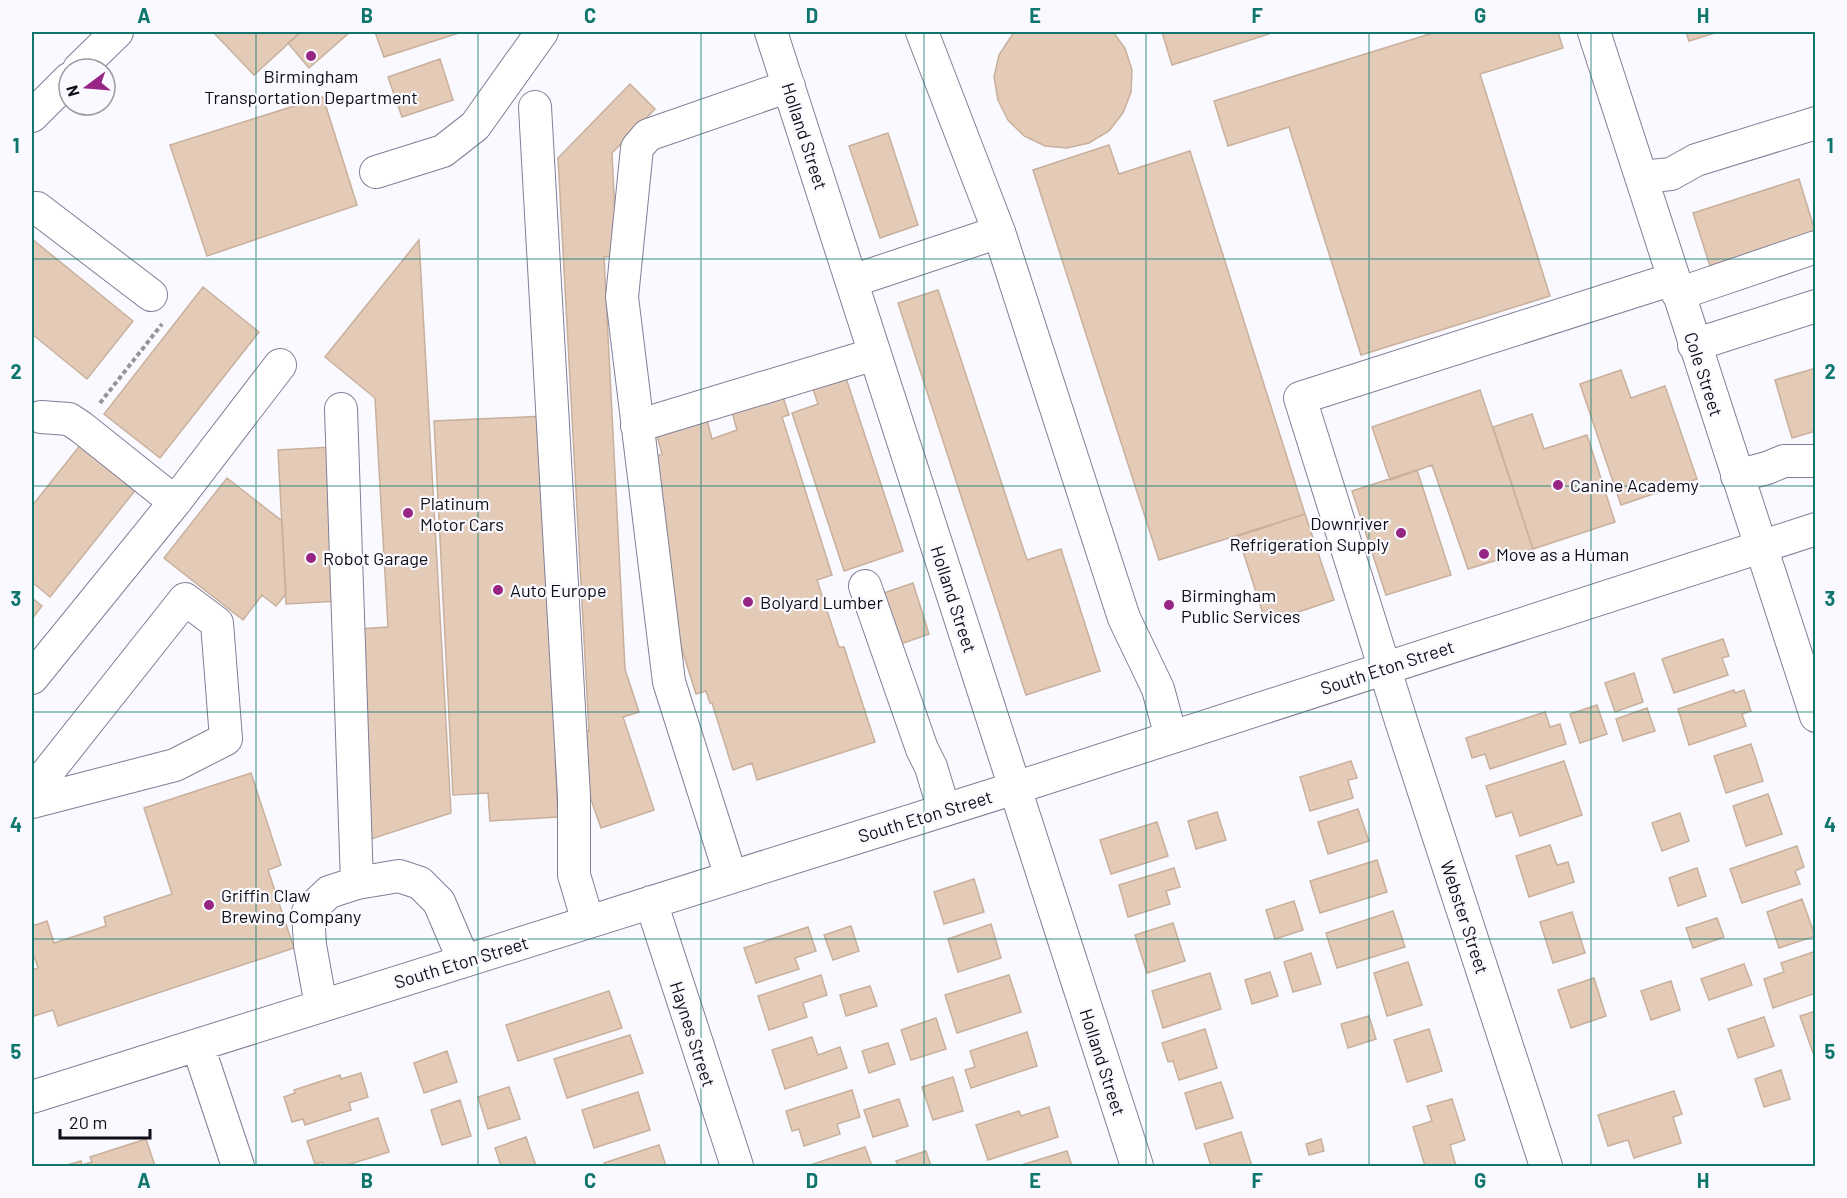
<svg xmlns="http://www.w3.org/2000/svg" width="1847" height="1198" font-family="Barlow,sans-serif">
  <style>
    .building { fill: #e4cbb7; stroke: #c8b09c; stroke-width: 1.5 }
    .lines { fill: none; stroke-linecap: round; stroke-linejoin: round }
    .minor-casing { stroke: #827e97; stroke-width: 34 }
    .path { stroke: #95949b; stroke-width: 4; stroke-dasharray: 4.5 3; stroke-linecap: butt }
    .minor { stroke: #fff; stroke-width: 32 }
    .grid { fill: none; stroke: #0f766e; stroke-width: 1.5; stroke-opacity: 0.55 }
    .poi-dot { fill: #962584; stroke: #f9f9ff; stroke-width: 2 }
    .labels { text-anchor: middle; dominant-baseline: central; stroke-width: 4.5; stroke-linejoin: round; paint-order: stroke }
    .poi-label { font-size: 18px; fill: #0f0d16; stroke: #f9f9ff; text-anchor: start }
    .street-label { font-size: 18px; fill: #0f0d16; stroke: #f9f9ff }
    .neatline { fill: none; stroke: #0f766e; stroke-width: 2 }
    .grid-label { font-size: 20px; text-anchor: middle; font-weight: bold; fill: #0f766e }
  </style>
  <rect width="100%" height="100%" fill="#f9f9ff"/>
  <!-- building -->
  <path class="building" d="M213,32H301L254,75Z
    M301,32H354L349,33L309,68L288,43Z
    M375,32H462L384,57Z
    M1014,32H1113L1125,48L1132,70L1131,92L1123,113L1109,131L1089,143L1067,148L1045,146L1024,136L1008,120L998,100L994,77L999,55Z
    M1162,32H1275L1172,65Z
    M1436,32H1558L1563,48L1480,74L1550,296L1361,355L1289,127L1228,146L1214,101Z
    M1686,32H1718L1689,41Z
    M440,59L453,100L402,117L388,77Z
    M630,84L655,109L612,153L617,256L604,257L625,669L639,712L623,717L654,810L601,828L587,788L589,786L586,731H589L558,158Z
    M323,97L357,205L207,256L170,145Z
    M888,133L918,225L880,238L849,146Z
    M1109,145L1119,174L1190,151L1305,514L1159,560L1033,170Z
    M1799,179L1815,231L1710,266L1693,213Z
    M32,239L133,321L87,379L32,334Z
    M419,240L451,813L371,839L359,629L388,627L375,398L325,357Z
    M203,287L259,332L160,458L104,414Z
    M938,290L1027,560L1061,549L1100,671L1026,695L898,303Z
    M1816,368V431L1792,438L1775,380Z
    M1621,370L1631,398L1665,386L1697,479L1621,505L1580,384Z
    M844,372L903,551L844,571L792,413L818,404L811,383Z
    M1480,390L1533,549L1468,569L1432,465L1390,480L1372,427Z
    M783,397L789,415L782,417L832,575L817,580L839,647H844L875,742L757,780L752,763L733,770L712,703H710L706,691L696,694L674,624L652,459L662,454L657,436L707,420L712,439L737,430L732,412Z
    M1532,414L1544,449L1587,435L1615,522L1533,549L1493,427Z
    M545,416L563,758H555L558,817L490,821L488,793L453,795L434,421Z
    M81,444L137,488L50,597L32,582V506Z
    M332,447L339,601L286,604L278,450Z
    M1417,470L1451,575L1386,595L1352,491Z
    M227,478L282,521L286,594L276,606L262,595L243,620L164,558Z
    M1305,514L1334,600L1266,623L1238,536Z
    M913,583L929,634L895,646L878,595Z
    M32,598L42,606L32,619Z
    M1723,639L1729,656L1722,658L1728,675L1674,693L1662,659Z
    M1634,673L1643,702L1615,712L1605,683Z
    M1734,690L1735,693L1744,690L1751,711L1742,714L1746,726L1689,745L1678,709Z
    M1597,705L1607,734L1580,743L1570,714Z
    M1647,708L1655,731L1623,741L1616,719Z
    M1545,712L1550,727L1560,724L1566,744L1490,769L1485,754L1472,758L1466,738Z
    M1751,744L1763,781L1726,793L1714,756Z
    M1351,761L1357,778L1348,780L1353,798L1310,811L1300,777Z
    M1564,761L1582,815L1520,836L1512,812L1496,817L1486,786Z
    M251,773L281,865L268,870L294,948L58,1026L53,1010L34,1016L32,1008V970L38,968L32,950V926L47,921L54,943L106,926L104,917L172,894L144,808Z
    M1768,794L1782,834L1746,846L1733,806Z
    M1358,809L1369,841L1328,854L1318,822Z
    M1217,812L1226,840L1196,849L1188,821Z
    M1680,813L1689,841L1662,851L1652,823Z
    M1157,822L1168,856L1111,874L1100,840Z
    M1550,845L1557,865L1568,862L1574,882L1529,897L1516,856Z
    M1797,846L1804,867L1795,871L1800,884L1742,903L1730,869Z
    M1377,860L1387,892L1320,913L1310,881Z
    M1174,868L1180,887L1166,891L1170,904L1128,917L1119,885Z
    M1697,868L1706,896L1678,906L1669,878Z
    M974,879L984,912L944,924L934,892Z
    M1802,899L1815,936L1779,948L1767,912Z
    M1294,901L1303,930L1275,939L1266,910Z
    M1393,911L1405,947L1337,968L1326,933Z
    M1572,912L1585,953L1553,963L1540,922Z
    M1717,918L1724,937L1693,948L1686,928Z
    M1173,923L1185,961L1147,973L1135,935Z
    M991,924L1001,958L958,972L948,939Z
    M851,926L859,951L833,960L824,935Z
    M808,927L816,951L795,958L799,969L756,983L744,948Z
    M1816,951V993L1773,1008L1764,979L1784,972L1781,963Z
    M1311,953L1321,984L1293,992L1284,962Z
    M1408,962L1422,1005L1387,1016L1374,973Z
    M1744,964L1752,985L1709,1000L1701,979Z
    M1270,972L1278,996L1252,1004L1245,980Z
    M1210,973L1221,1009L1163,1028L1152,991Z
    M821,975L827,995L803,1003L807,1017L769,1030L758,996Z
    M1009,975L1021,1012L957,1033L945,995Z
    M1594,978L1606,1016L1571,1028L1558,990Z
    M1671,981L1680,1010L1651,1020L1641,991Z
    M870,986L877,1006L846,1016L840,995Z
    M609,991L622,1028L518,1061L506,1025Z
    M1816,1011V1052L1813,1053L1800,1016Z
    M1369,1016L1376,1039L1348,1048L1341,1024Z
    M1764,1017L1774,1046L1738,1058L1728,1029Z
    M936,1018L946,1049L911,1060L901,1030Z
    M1205,1029L1217,1068L1179,1080L1173,1061L1168,1062L1162,1043Z
    M1429,1029L1442,1071L1407,1082L1394,1040Z
    M1027,1032L1037,1066L971,1088L965,1070L975,1067L970,1051Z
    M630,1035L643,1073L567,1098L554,1059Z
    M812,1037L818,1055L840,1047L847,1068L785,1089L772,1050Z
    M888,1043L895,1064L869,1073L862,1051Z
    M447,1051L457,1082L424,1093L414,1063Z
    M1781,1070L1790,1099L1764,1107L1755,1079Z
    M361,1073L368,1097L349,1103L351,1110L305,1125L303,1119L292,1122L284,1097L295,1093L294,1090L340,1075L341,1079Z
    M953,1077L963,1111L933,1120L922,1087Z
    M1221,1082L1233,1118L1196,1129L1185,1093Z
    M509,1087L520,1119L488,1129L478,1097Z
    M852,1090L860,1117L837,1124L840,1134L804,1146L799,1129L792,1131L786,1111Z
    M1674,1091L1682,1114L1673,1117L1681,1143L1634,1158L1628,1140L1608,1146L1598,1115Z
    M638,1092L650,1130L594,1148L582,1110Z
    M899,1099L908,1126L873,1137L864,1110Z
    M1452,1099L1465,1140L1450,1145L1456,1166H1425L1413,1127L1432,1121L1427,1106Z
    M460,1100L471,1136L442,1145L431,1110Z
    M1049,1107L1058,1137L988,1160L976,1125L1019,1111L1021,1116Z
    M378,1118L389,1152L344,1166H324L322,1162L315,1164L307,1141Z
    M1241,1132L1252,1166H1211L1204,1144Z
    M526,1137L536,1166H501L495,1148Z
    M146,1139L155,1166H63L81,1161L82,1165L92,1162L90,1157Z
    M1321,1139L1324,1151L1309,1155L1306,1144Z
    M659,1145L666,1166H605L604,1163Z
    M865,1147L872,1166H810V1165Z
    M926,1151L931,1166H898L896,1161Z
    M1067,1151L1072,1166H1018Z"/>
  <g class="lines">
    <defs>
      <path id="minor" d="M771,32L1137,1166
        M922,32L999,232L1124,618L1158,689L1171,737
        M1594,32L1816,716
        M79,69L117,32
        M535,107L574,797V875L588,922
        M32,116L69,79
        M376,172L443,151L475,126L542,32
        M1641,177L1671,174L1696,160L1816,123
        M32,208H37L151,295
        M852,281L999,232
        M1678,294L1816,247
        M1694,345L1816,306
        M341,409L357,883
        M637,426L875,354
        M1737,476L1767,468L1784,461H1816
        M175,502L280,365
        M865,586L922,749L931,767L944,810
        M32,678L175,502L81,427L69,419L41,417
        M32,792L185,599L217,623L226,739L175,765L32,802
        M731,877L669,682L622,297L637,148L648,135L789,86
        M651,902L737,1166
        M321,1006L310,945L308,912L329,892L357,883L399,876L420,883L439,902L464,961
        M198,1046L238,1166
        M32,1097L1015,788L1816,529
        M1546,1166L1402,724L1300,398L1673,279"/>
    </defs>
    <!-- minor casing -->
    <use href="#minor" class="minor-casing"/>
    <!-- path -->
    <path class="path" d="M100,403L162,324"/>
    <!-- minor -->
    <use href="#minor" class="minor"/>
  </g>
  <!-- grid -->
  <path class="grid" d="M256,32V1166M478,32V1166M701,32V1166M924,32V1166M1146,32V1166M1369,32V1166M1591,32V1166M32,259H1816M32,486H1816M32,712H1816M32,939H1816"/>
  <!-- markers -->
  <g class="poi-dot">
    <circle cx="311" cy="56" r="6"/>
    <circle cx="1558" cy="485" r="6"/>
    <circle cx="408" cy="513" r="6"/>
    <circle cx="1401" cy="533" r="6"/>
    <circle cx="1484" cy="554" r="6"/>
    <circle cx="311" cy="558" r="6"/>
    <circle cx="498" cy="590" r="6"/>
    <circle cx="748" cy="602" r="6"/>
    <circle cx="1169" cy="605" r="6"/>
    <circle cx="209" cy="905" r="6"/>
  </g>
  <g class="labels">
    <!-- poi labels -->
    <g class="poi-label">
      <text x="311" y="76" text-anchor="middle">Birmingham<tspan x="311" dy="21">Transportation Department</tspan></text>
      <text x="1570" y="485">Canine Academy</text>
      <text x="420" y="503">Platinum<tspan x="420" dy="21">Motor Cars</tspan></text>
      <text x="1389" y="523" text-anchor="end">Downriver<tspan x="1389" dy="21">Refrigeration Supply</tspan></text>
      <text x="1496" y="554">Move as a Human</text>
      <text x="323" y="558">Robot Garage</text>
      <text x="510" y="590">Auto Europe</text>
      <text x="1181" y="595">Birmingham<tspan x="1181" dy="21">Public Services</tspan></text>
      <text x="760" y="602">Bolyard Lumber</text>
      <text x="221" y="895">Griffin Claw<tspan x="221" dy="21">Brewing Company</tspan></text>
    </g>
    <!-- street labels -->
    <g class="street-label">
      <text transform="translate(805 136) rotate(72)">Holland Street</text>
      <text transform="translate(1704 374) rotate(72)">Cole Street</text>
      <text transform="translate(954 599) rotate(72)">Holland Street</text>
      <text transform="translate(1387 667) rotate(-18)">South Eton Street</text>
      <text transform="translate(925 816) rotate(-17)">South Eton Street</text>
      <text transform="translate(1465 917) rotate(72)">Webster Street</text>
      <text transform="translate(461 962) rotate(-17)">South Eton Street</text>
      <text transform="translate(693 1034) rotate(72)">Haynes Street</text>
      <text transform="translate(1103 1062) rotate(72)">Holland Street</text>
    </g>
  </g>
  <!-- border -->
  <rect width="1847" height="1198" fill="none" stroke="#f9f9ff" stroke-width="66"/>
  <!-- north arrow -->
  <g transform="translate(87 87) rotate(254)"><circle r="28" fill="#f9f9ff" stroke="#9b9ba2" stroke-width="1.5"/>
  <path d="M0-4.5L10 22L0 15L-10 22Z" fill="#962584"/>
  <text y="-9" font-size="16" font-weight="bold" text-anchor="middle" fill="#0f0d16">N</text>
  </g>
  <!-- scale -->
  <path d="M60 1129v9h90v-9" fill="none" stroke="#0f0d16" stroke-width="3"/>
  <text x="69" y="1129" font-size="18" fill="#0f0d16" stroke="#f9f9ff" stroke-width="4.5" paint-order="stroke">20 m</text>
  <rect x="33" y="33" width="1781" height="1132" class="neatline"/>
  <g class="grid-label">
    <text x="144" y="23">A</text>
    <text x="367" y="23">B</text>
    <text x="590" y="23">C</text>
    <text x="812" y="23">D</text>
    <text x="1035" y="23">E</text>
    <text x="1257" y="23">F</text>
    <text x="1480" y="23">G</text>
    <text x="1703" y="23">H</text>
    <text x="16" y="153">1</text>
    <text x="1830" y="153">1</text>
    <text x="16" y="379">2</text>
    <text x="1830" y="379">2</text>
    <text x="16" y="606">3</text>
    <text x="1830" y="606">3</text>
    <text x="16" y="832">4</text>
    <text x="1830" y="832">4</text>
    <text x="16" y="1059">5</text>
    <text x="1830" y="1059">5</text>
    <text x="144" y="1188">A</text>
    <text x="367" y="1188">B</text>
    <text x="590" y="1188">C</text>
    <text x="812" y="1188">D</text>
    <text x="1035" y="1188">E</text>
    <text x="1257" y="1188">F</text>
    <text x="1480" y="1188">G</text>
    <text x="1703" y="1188">H</text>
  </g>
</svg>
